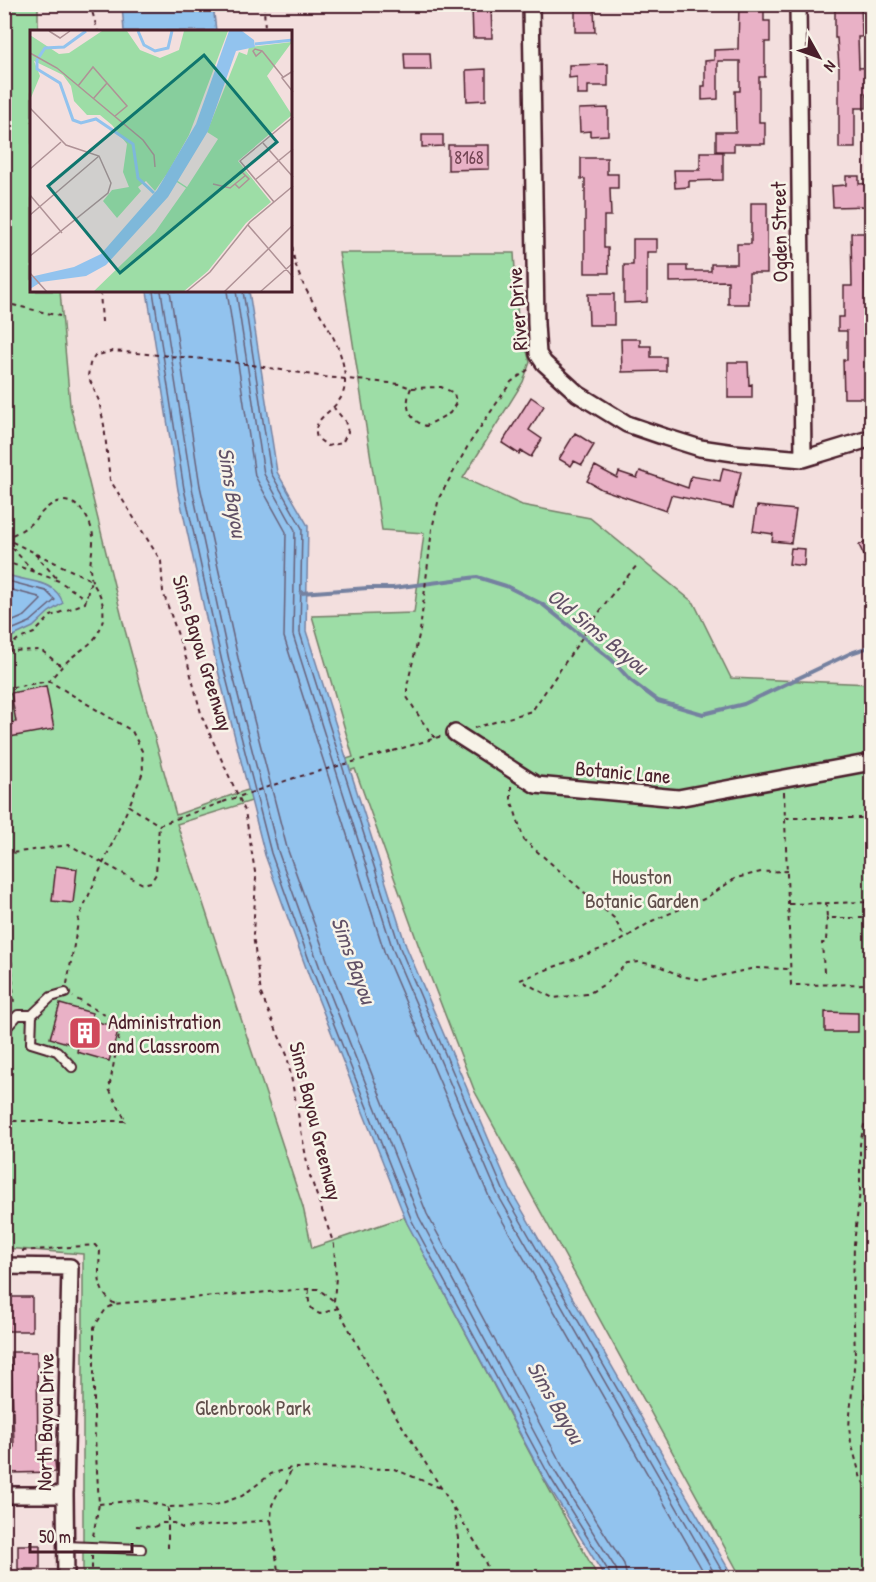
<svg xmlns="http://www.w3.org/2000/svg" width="876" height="1582" font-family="'Patrick Hand',sans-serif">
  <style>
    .green { fill: #9ddda6; stroke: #747e68; stroke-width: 1.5 }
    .water { fill: #92c3ee; stroke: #7581a0; stroke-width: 1.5 }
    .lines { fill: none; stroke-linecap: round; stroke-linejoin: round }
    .shore { stroke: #676179; stroke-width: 1.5 }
    .stream { stroke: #7581a0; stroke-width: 4 }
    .building { fill: #e9b1c6; stroke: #4a1f2b; stroke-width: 1.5 }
    .service-casing { stroke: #4a1f2b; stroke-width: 12 }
    .minor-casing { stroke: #4a1f2b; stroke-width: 20 }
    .path { stroke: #4a1f2b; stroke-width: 2; stroke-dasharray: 4.5 4.5; stroke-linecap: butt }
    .service { stroke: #f7f3e8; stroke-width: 8 }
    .minor { stroke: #f7f3e8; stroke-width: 15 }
    .path-bridge { stroke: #4a1f2b; stroke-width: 2; stroke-dasharray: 4.5 4.5; stroke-linecap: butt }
    .labels { text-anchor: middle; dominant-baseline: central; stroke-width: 5; stroke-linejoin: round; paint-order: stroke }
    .number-label { font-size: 18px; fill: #724452 }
    .street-label { font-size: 21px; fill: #4a1f2b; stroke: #f7f3e8 }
    .park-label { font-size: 21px; fill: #5f4e4a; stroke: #f7f3e8 }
    .poi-label { font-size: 21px; fill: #4a1f2b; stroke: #f7f3e8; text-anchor: start }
    .water-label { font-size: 22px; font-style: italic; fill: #605066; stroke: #f7f3e8 }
    .inset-river { fill: none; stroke: #92c3ee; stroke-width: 3 }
    .inset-road { fill: none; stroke: #af9296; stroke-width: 1.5 }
    .view { fill: #0f766e; fill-opacity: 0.15; stroke: #0f766e; stroke-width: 3 }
    .inset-edge { fill: none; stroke: #4a1f2b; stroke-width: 3 }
  </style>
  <rect width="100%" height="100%" fill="#f3dfde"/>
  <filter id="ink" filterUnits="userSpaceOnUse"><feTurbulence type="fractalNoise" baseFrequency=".0167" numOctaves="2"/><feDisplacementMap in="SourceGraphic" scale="12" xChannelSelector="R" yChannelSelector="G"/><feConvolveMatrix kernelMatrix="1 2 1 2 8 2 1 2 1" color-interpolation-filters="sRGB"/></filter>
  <g filter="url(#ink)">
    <!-- green -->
    <path class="green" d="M38,4V31L32,32V291H60L70,405L125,630L176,815L232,795L353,757L312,616L414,613L424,533L382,530L339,253H514L518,320L530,362L523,382L463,478L522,505L590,518L694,603L731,678L871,684V1577H741L475,1092L422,955L355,769L177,824L303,1207L312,1248L404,1217L549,1489L598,1577H83V1254L5,1248L4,5Z"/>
    <!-- water -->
    <path class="water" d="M122,5H213L216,31H124Z
      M147,291H249L277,472L308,526L306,631L406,946L510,1189L733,1577H605L545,1480L407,1223L309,976L265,855L216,663L178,490Z
      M4,573C25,584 54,577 63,603L49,612L33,627L5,640Z"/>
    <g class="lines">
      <!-- shore -->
      <path class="shore" d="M153,291L184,489L222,662L271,853L314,974L412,1221L550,1477L609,1572L610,1578
        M161,291L192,488L229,660L278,851L321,971L419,1217L556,1473L616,1569L618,1578
        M170,291L200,486L238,658L287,848L330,968L427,1214L564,1469L624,1564L627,1578
        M227,291L255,476L286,532L284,637L385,954L490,1199L707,1578
        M236,291L264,474L295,530L293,635L393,950L498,1195L717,1578
        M243,291L271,473L302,528L300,633L400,948L504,1192L726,1578
        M4,580L46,591L55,600L30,622L4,633
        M4,588L39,597L41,600L25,616L4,625"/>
      <!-- stream -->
      <path class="stream" d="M301,593L368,588H393L477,577L506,586L542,604L612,660L630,680L658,701L703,714L744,704L851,653L872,646"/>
    </g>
    <!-- building -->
    <path class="building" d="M739,4H764V21H770V42H765V77H759V122H765V144H734V151H716V132H736L735,91H740V61H718V99L702,100V86H705V61L714,60V50L738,49Z
      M835,4H861L862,37H858L859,68L872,67V94H866V108H855V148H839V67L837,38H835Z
      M491,5L492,38H473L472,6Z
      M575,8H594L595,32H575Z
      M404,53H430L431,70H405Z
      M608,64V86H588V95H577V77L569,78V65Z
      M486,69V100L467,101L466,70Z
      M608,108V135L590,136V131L580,132L579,109Z
      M422,135H443V146L422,147Z
      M448,145H489V169L448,170Z
      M700,152H723V180L689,181V187L675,188L674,170H700Z
      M581,158H607V174H618V188H610L611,216H604V248H608L609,273H585V179H581Z
      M846,176H859V184L872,183V206L833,207L832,186L846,185Z
      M751,203H767V273H749V304H728V281L670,282V266H687V271H711V264H737V244H751Z
      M851,233H872V266H865L866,300H872V330H869V356H865V398H844L843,360H847V331H838V317H844V286H852Z
      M633,239H657V252H647V302L624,303V265H633Z
      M588,294H614V325H589Z
      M621,339H640V346H651V357H666V371L622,372Z
      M728,362H748L749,385L752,384V398H728Z
      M531,397L544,406L529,430L542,439L531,457L521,451L519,454L502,443Z
      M575,433L594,445L582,465L574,461L571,466L559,459Z
      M595,466L617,478L619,472L637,478L640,471L688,488L691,476L720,481L723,468L741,472L733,508L671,495L666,511L601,489L587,481Z
      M757,506L796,510L791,543L772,541L773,534L753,531Z
      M872,539V572L859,545Z
      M791,548L805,549L804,566L789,564Z
      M46,686L54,729L4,738V724L16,722L11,693Z
      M56,866L77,869L73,903L52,901Z
      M60,1004L92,1013L91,1020L119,1028L109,1061L77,1052L78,1046L50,1038Z
      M825,1012L858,1013V1032H825Z
      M8,1297H32V1331H8Z
      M11,1352H37L38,1461H55L56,1472L10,1473V1448L14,1447Z
      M18,1545H40V1569H18Z"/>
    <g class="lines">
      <defs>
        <path id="service" d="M32,1015L31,1043L57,1051L72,1067
          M4,1043L7,1027L18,1015H32L51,997L65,993
          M66,1546L141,1549"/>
        <path id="minor" d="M531,4L536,324L538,354L544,363L578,394L627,424L665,437L700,448L734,453L803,459L872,438
          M798,4L803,459
          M455,733L536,785L678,798L872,762
          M4,1266L70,1267L65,1495L66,1578
          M4,1495H65"/>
      </defs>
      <!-- service casing -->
      <use href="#service" class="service-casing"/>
      <!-- minor casing -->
      <use href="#minor" class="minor-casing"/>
      <!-- path -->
      <path class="path" d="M90,4L98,32
        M264,4L265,32
        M291,115V139
        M291,229C292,240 292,254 296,266C308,305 344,337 345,380C346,413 309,412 317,438L328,446L342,443L348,432L345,421L334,408
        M100,291L102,322
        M4,303L60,316
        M411,388C404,405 408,420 426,426L450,413L456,403L454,393L441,387L411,388L400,384L325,377L227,361L113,351L95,356L90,364L88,376L99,401L104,425L110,480L161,561L163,592L188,664L202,717L245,811L256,878L253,935L261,994L287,1055L309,1173L334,1245L336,1277L334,1301L394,1413L479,1548L492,1578
        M4,538C12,535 22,531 29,525C38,518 46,505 57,502C77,496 91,519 93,536C94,550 88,563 91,577C92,583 96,588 99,593C105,606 105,621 98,633C92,645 80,650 71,658C63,665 56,673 49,681
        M4,538L91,580L85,603L51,616L34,633L17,640L4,652
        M6,541L34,572
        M35,554L59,581
        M4,561L59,581L86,599
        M7,651L41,650L61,666
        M4,691L8,688L49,681L132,731L142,751L143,772L129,806
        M474,728L532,711L609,598L638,564
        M435,738L422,721L407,697V686L420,631L432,529L439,498L469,444L511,382L529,369
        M393,751L442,736
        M511,786V799L524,840L614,918L625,938
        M784,792L791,985L872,984
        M785,818H872
        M4,854L69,845L143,884L151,882L156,874L159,825
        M788,871L761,872L736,878L704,899L652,921L619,942L520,980L553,998L588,994L605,984L627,963L640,962L659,966L681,976L702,980L755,968L790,969
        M866,902V918
        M826,903L827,918
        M789,904L872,902
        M4,936L11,951L14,1005
        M824,972L822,943H826L827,918H872
        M67,984L79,917L129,806L159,825L223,802
        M872,1108L864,1125L860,1144V1191L854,1244L853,1295L855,1355L849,1427L851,1442L861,1479L872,1494
        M4,1121H126L109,1089L121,1024L73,997
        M22,1251L95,1245L100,1251C99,1272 95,1292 115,1304
        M309,1289C308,1301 308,1309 320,1314L338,1308
        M872,1376C863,1390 864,1401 872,1415
        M99,1504L141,1500L168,1507L213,1506L242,1496L271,1474L291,1468L394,1469L443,1489
        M453,1508L458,1538V1578
        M136,1526L154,1527L162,1523H174L182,1528L271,1520
        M93,1536L99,1504L94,1421V1327L106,1309L115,1304L122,1303L309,1289H318L334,1301
        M168,1548V1507
        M277,1569L306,1575V1578
        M92,1578V1556
        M279,1578L271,1520L272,1505L278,1493L286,1484L291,1469"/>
      <!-- service -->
      <use href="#service" class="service"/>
      <!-- minor -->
      <use href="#minor" class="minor"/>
      <!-- path-bridge -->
      <path class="path-bridge" d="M223,802L294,778L393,751"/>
    </g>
  </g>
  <!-- icons -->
  <defs>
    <symbol id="building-square" viewBox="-11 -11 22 22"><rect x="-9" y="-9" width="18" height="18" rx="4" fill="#d1495b" stroke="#f7f3e8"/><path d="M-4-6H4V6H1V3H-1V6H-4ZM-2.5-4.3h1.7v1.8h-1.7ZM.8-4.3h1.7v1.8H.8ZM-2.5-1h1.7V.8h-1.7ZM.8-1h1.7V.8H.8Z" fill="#fff"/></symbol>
  </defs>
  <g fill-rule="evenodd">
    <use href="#building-square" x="66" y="1014" width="38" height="38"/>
  </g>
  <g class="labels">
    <!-- number labels -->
    <g class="number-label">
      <text x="469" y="157">8168</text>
    </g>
    <!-- street labels -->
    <g class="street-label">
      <text transform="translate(779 232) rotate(-91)">Ogden Street</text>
      <text transform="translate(517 309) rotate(-94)">River Drive</text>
      <text transform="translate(203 653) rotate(73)">Sims Bayou Greenway</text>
      <text transform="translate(623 772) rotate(5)">Botanic Lane</text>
      <text transform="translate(316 1121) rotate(76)">Sims Bayou Greenway</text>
      <text transform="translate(45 1422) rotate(-89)">North Bayou Drive</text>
    </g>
    <!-- park labels -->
    <g class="park-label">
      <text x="642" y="876">Houston<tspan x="642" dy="24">Botanic Garden</tspan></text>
      <text x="253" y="1407">Glenbrook Park</text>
    </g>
    <!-- poi labels -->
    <g class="poi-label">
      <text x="108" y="1021">Administration<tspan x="108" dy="24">and Classroom</tspan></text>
    </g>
    <!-- water labels -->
    <g class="water-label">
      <text transform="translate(233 492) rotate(81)">Sims Bayou</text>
      <text transform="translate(598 631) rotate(39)">Old Sims Bayou</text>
      <text transform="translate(354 960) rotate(70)">Sims Bayou</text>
      <text transform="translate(556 1402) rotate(60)">Sims Bayou</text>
    </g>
  </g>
  <!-- overview -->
  <g transform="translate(30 30)">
    <rect width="262" height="262" fill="#f3dfde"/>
    <path d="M72,1H97L110,20L130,28L149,20L154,1H198L159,105L137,144L157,157L188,109L177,102L209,22L217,25L219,17L262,12L237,46L262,85L208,131L241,172L216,193L178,241L153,262H63L125,202L156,158L136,145L125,161L116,151L108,157L111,161L87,188L73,171L82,160L99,157L93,142L97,114L82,95L70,85H57L44,71L41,56L33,45L4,31L10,46L0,70V5L29,24L39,23Z" fill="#9ddda6"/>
    <path d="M199,1H212L224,10L225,17L206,21L178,101L138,167L76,235L56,246L11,252L0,259V247L44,237L71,224L127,160L166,94Z" fill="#92c3ee"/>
    <path class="inset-river" d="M56,1L34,17L15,18L7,30V39L30,53L43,90L51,93L66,89L103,114L108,148L124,163M108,1L114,15L125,21L138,18L142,1M225,14L263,10"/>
    <path class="inset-road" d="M19,1L30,8L40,1M232,21L226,26L223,21L225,19L232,21L233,22L253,47M0,23L27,38L113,110L124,125L125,137M263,41L252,48L263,62M48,56L63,37L97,76L85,86M63,69L77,53M0,78L36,115L69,126L81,153L78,163L0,226M233,113L263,147M0,139L31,112M225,150L263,119M183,154L200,158L216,145M197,154L212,142L219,149L209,158L205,154M0,165L32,203M244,172L210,131L263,87M0,185L69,126M218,195L263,247M0,243L17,262M156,262L180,242L220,192L263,156M194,262L263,195M230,262L263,233"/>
    <path class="view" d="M174,25L247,112L90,243L18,156Z"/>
    <rect width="262" height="262" class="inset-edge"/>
  </g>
  <!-- margin -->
  <rect width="876" height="1582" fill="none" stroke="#f7f3e8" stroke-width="24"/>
  <rect x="12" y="12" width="852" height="1558" fill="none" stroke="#4a1f2b" stroke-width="2" filter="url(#ink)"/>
  <!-- north arrow -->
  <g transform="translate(819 57) rotate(130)" stroke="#f7f3e8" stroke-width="4.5" paint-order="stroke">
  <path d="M0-4.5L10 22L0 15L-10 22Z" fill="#4a1f2b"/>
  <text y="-9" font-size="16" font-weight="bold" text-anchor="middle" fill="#4a1f2b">N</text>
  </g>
  <!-- scale -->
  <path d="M30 1543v9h102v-9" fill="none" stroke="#4a1f2b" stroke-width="3"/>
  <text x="39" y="1543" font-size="18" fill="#4a1f2b" stroke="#f7f3e8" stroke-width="4.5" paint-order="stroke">50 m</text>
</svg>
